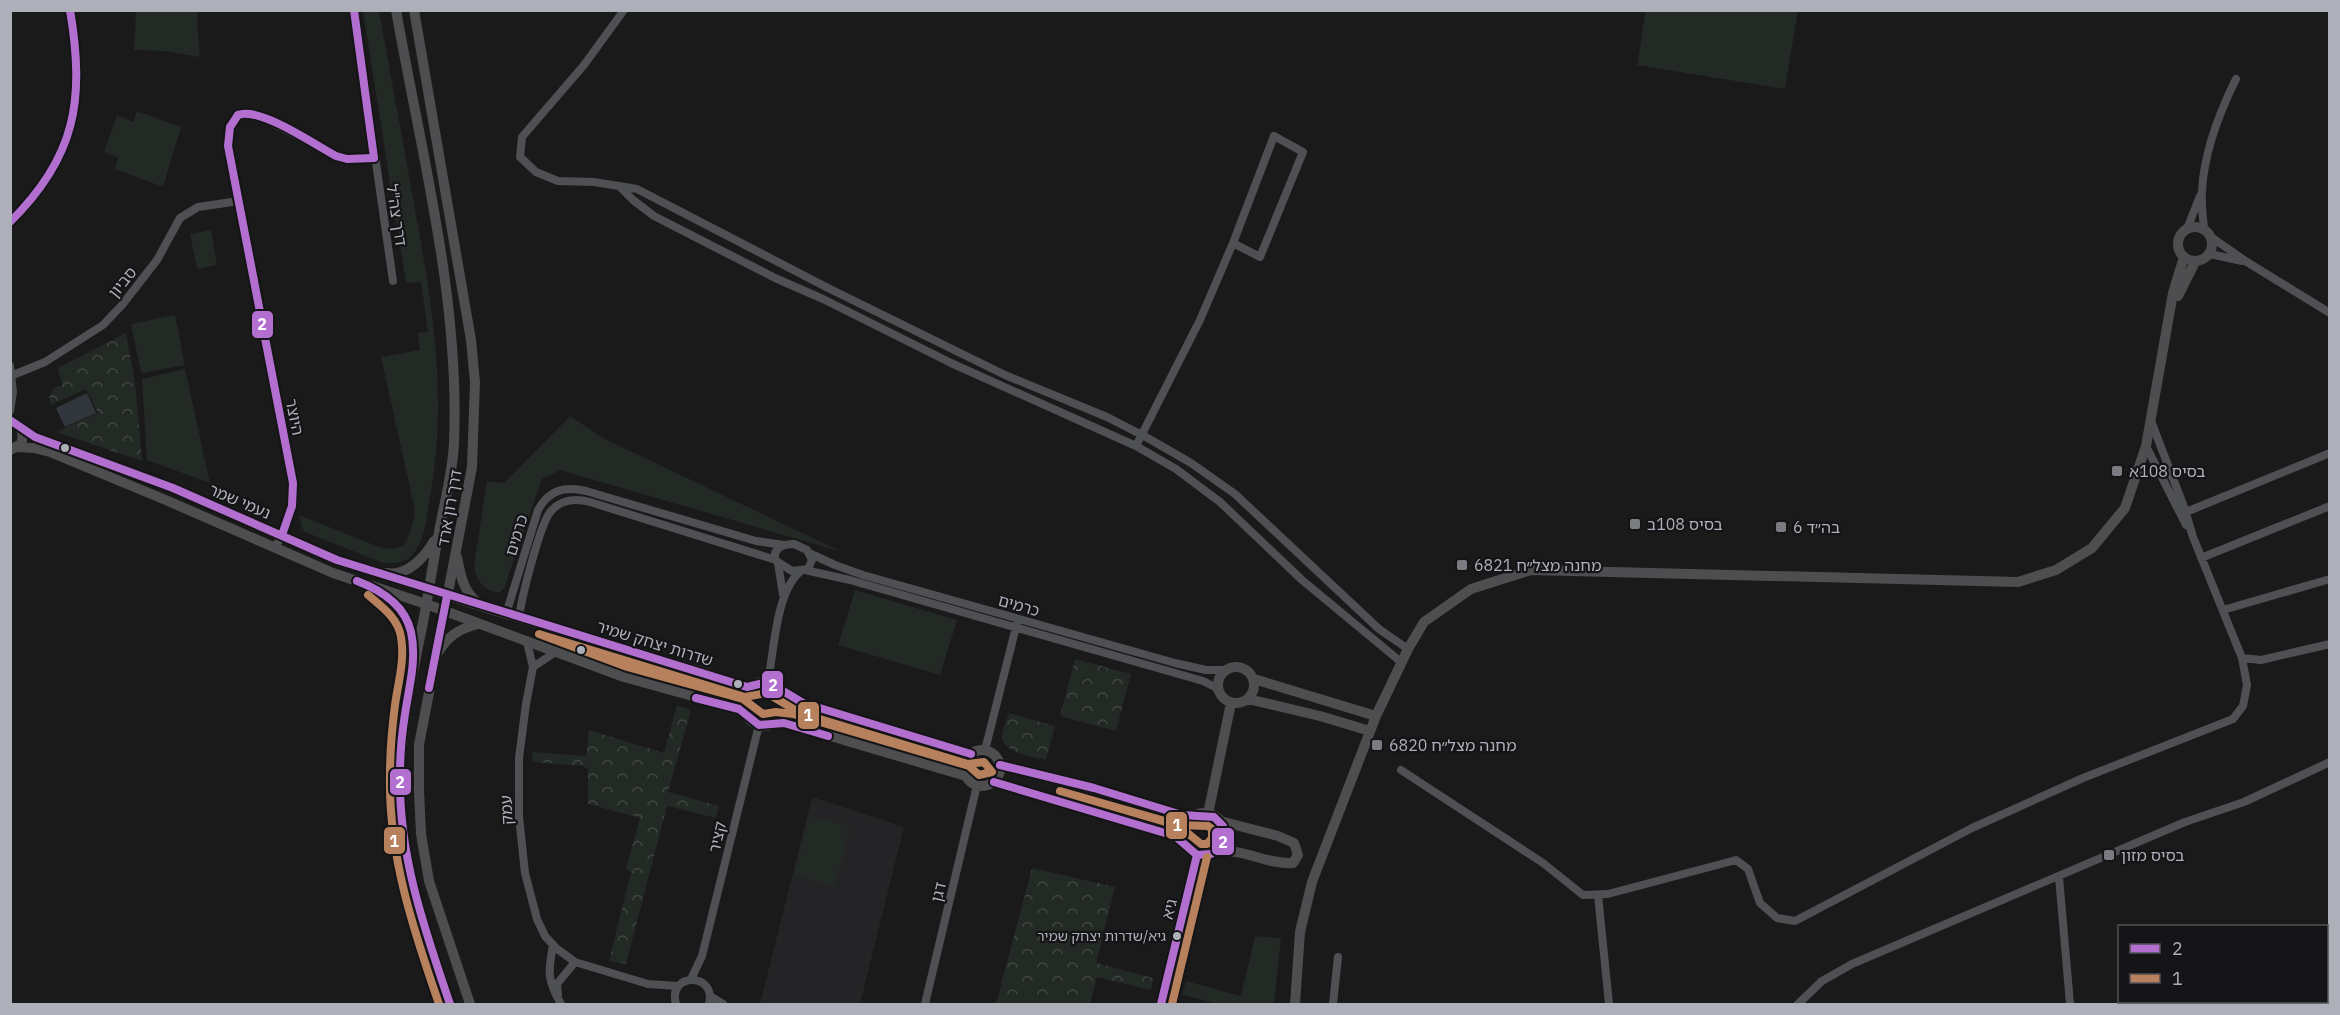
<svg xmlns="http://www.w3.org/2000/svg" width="2340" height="1015" font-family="'IBM Plex Sans','Noto Sans Hebrew',sans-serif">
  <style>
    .built { fill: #242426 }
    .grass { fill: #232924 }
    .park { fill: url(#park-crowns) }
    .water { fill: #31363d }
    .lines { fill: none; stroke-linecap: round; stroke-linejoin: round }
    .street { stroke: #4f5053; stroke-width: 8 }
    .secondary { stroke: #4e4e50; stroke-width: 10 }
    .bus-1-casing { stroke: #151416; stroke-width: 12 }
    .bus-2-casing { stroke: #151416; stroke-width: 12 }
    .bus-1 { stroke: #b36fd0; stroke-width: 8 }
    .bus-2 { stroke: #b6815c; stroke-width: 8 }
    .bus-dot { fill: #adb0b9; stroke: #151416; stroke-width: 2 }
    .poi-dot { fill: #7a7c81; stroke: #151416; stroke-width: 2 }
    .labels { text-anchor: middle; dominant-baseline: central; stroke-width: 4.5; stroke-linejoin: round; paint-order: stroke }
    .bus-label { font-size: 14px; fill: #adb0b9; stroke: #151416; text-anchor: end }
    .street-label { font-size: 16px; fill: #adb0b9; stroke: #151416 }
    .poi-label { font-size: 16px; fill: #adb0b9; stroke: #151416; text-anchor: start }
    .line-badge { stroke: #151416; stroke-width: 2 }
    .badge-label { font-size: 16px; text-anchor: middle; font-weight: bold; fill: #fff }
  </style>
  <defs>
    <pattern id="park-crowns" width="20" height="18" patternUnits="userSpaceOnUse" patternTransform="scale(1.5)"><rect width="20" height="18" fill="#232924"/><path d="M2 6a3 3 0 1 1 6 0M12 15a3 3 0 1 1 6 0" fill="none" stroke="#404642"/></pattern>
  </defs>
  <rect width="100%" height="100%" fill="#1a1a1a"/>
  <!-- built -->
  <path class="built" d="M812,797L904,827L860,1004H760Z"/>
  <!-- grass -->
  <path class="grass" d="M1646,10L1798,11L1785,89L1637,65Z
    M136,11H198L197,22L200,57L164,51L134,50Z
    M363,11H379C390,73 402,135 413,198C432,304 449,395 429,504C426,522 424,545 409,558C402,564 392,563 383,563L305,532L302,528L299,515L379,547L391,549L403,546C411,534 413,524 415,510L381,357L420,350L418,333L428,332L421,282L406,283Z
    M137,111L181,127L163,187L115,169L118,158L104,152L117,115L133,122Z
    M211,230L217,265L197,269L190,234Z
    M175,315L185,365L141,373L131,324Z
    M185,369L210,483L147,460L142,379Z
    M570,416L603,438L842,552L560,470L542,479L504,588L499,593C483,590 476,581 474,565L487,481L504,483Z
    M855,590L957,620L940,675L838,645Z
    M809,816L850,826L835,886L794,876Z
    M1255,936L1281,938L1274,1004H1219L1182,995L1186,981L1241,996Z"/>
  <!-- park -->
  <path class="park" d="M126,333L135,382L142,461L56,432L98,413L86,389L51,405L49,397L54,388L62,385L58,368Z
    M1075,659L1131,674L1116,731L1060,716Z
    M677,705L691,710L668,792L719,806L716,818L667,806L626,964L609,961L631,872L626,869L640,818L588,804V769L583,766L533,762L532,752L586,756L589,730L664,753Z
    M1009,713L1055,726L1046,760C1034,757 1001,753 1002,736C1003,729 1007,720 1009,713Z
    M1032,868L1115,887L1096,963L1153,978L1151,990L1097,977L1090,1004H996Z"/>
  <!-- water -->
  <path class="water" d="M87,393L96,413L65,427L56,408Z"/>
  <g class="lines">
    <!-- street -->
    <path class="street" d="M354,10L393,281
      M624,10L584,65L522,137L520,157L536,172L558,181L594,182L637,189L828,288L1005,375L1107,417L1146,437L1191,463L1235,494L1379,629L1408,649
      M620,187L633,200L654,216L775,278L823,299L951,363L1136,446L1176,469L1220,502L1302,580L1401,662
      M10,223C75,166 87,92 70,10
      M2187,229L2200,196
      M2204,229C2203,216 2201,203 2202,191C2204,152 2219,113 2236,79
      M2211,237L2247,262L2330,313
      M2210,254L2242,261
      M10,366L13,392L10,411
      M13,375L45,362L103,325L122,305L157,260L180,218L198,207L239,201
      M1136,446L1200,320L1233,243L1274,136L1303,152L1260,257L1233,243
      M2146,446L2186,525
      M2186,512L2330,453
      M794,544L807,550L812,560L808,569L792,571L776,561C771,549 783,544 794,544Z
      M275,548C286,528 294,506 293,483L228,146L230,127L238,115L253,113L336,156L347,159L374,158
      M809,553L835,565L863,575L1175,663L1206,670H1226
      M2201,558L2330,506
      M778,563L783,595
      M805,570L850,580L1203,681L1215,687L1219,692
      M2223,610L2330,579
      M506,614L538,510C549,490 564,486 586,491L756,541L784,545
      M519,618C521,600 540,523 551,511C562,499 575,498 590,502L776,560
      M527,642L533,667L526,704L519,758V817L525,873L537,919L545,936L556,948L575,962L648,984L678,986
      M2242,658L2261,660L2330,644
      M533,667L554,653
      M768,682C774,651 776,590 801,571
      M985,750L1017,623
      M1401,770L1543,863L1583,895L1608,894L1736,860L1748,869L1760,903L1777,918L1795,921L1972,828L2083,778L2233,719L2243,706L2247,685L2242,658L2193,537L2184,507L2151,421
      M2059,877L2070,1004
      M1598,895L1609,1004
      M553,945C548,972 547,980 561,1004
      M691,979L702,956L759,725
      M2326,988L2330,986
      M558,995L557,984L575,962
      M710,996L723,1004
      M676,1004C667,972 717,972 709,1004
      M925,1004L977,785
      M1333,1004L1338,957
      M1798,1004L1822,981L1852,964L2185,822L2244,802L2330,762
      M2303,1004L2307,1002"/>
    <!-- secondary -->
    <path class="secondary" d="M396,10C421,153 460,297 454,442C453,473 444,503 439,532C433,562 429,592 423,622C412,676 401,728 400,783C398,859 426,933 450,1004
      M414,10L471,340L475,382L472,467L419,745V791L421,834L429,881L470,1004
      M2178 244a17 17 0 1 1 34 0a17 17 0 1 1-34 0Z
      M2178,296L2195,262
      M10,420C21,424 25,433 21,444L10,450
      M22,430L35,437L173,488L337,560L490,609L706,673L740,686L752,687
      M17,447L34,448L50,452L168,501L333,573L426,604L624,677L732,707L746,713
      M457,557C461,577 463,591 479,604
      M386,573C407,577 425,557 434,541
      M380,591C403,611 410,620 413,651
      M437,654C448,636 458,629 478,624
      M1218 685a18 18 0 1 1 36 0a18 18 0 1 1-36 0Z
      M1254,679L1376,716
      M743 704a22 22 0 1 1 44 0a22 22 0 1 1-44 0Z
      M786,695L803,703L971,754
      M1248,699L1320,716L1370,731
      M777,722L790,724L966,776
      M964 768a18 18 0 1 1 36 0a18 18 0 1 1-36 0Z
      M1000,765L1106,792L1181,815L1194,816
      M994,782L1175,836L1184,843
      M1183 834a21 21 0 1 1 42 0a21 21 0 1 1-42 0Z
      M1208,814L1231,703
      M1215,852C1242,847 1267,865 1293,863L1298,855L1294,843L1278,836L1220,821
      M1161,1004L1197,855
      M1295,1004L1300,932L1312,882L1376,716L1408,649L1424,622L1471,589L1531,570L2018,582L2056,570L2092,548L2125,508L2146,446L2173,293L2184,257"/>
    <defs>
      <path id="bus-1" d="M354,10L374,158
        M238,115L230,127L228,146L293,483L292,506L282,535
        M238,115C259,106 315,145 336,156L347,159L374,158
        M10,222C76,157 85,100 70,10
        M10,420L35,437L173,488L337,560L747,687L768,682L803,703L971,754
        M357,581C381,590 405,605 411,632C417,659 409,687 405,714C402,733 400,753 400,773C398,854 424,928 450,1004
        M429,688L447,596
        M696,698L739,709L759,725L784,723L828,736
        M994,782L1175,836L1197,855L1211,854L1223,843V826L1214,817L1182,815L1094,788L1000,765
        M1161,1004L1197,855"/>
      <path id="bus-2" d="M368,595C382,607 398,618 401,637C405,660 398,683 395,705C392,728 390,751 390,774C388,854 413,929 439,1004
        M539,634L745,697L767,693L800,713L968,764L984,762L992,772L979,775L969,766L793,714L776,712L763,714L743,699L627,667Z
        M1060,791L1179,825L1208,826L1212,829V838L1207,844H1201L1179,826Z
        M1172,1004L1207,857"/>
    </defs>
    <!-- bus-1 casing -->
    <use href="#bus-1" class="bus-1-casing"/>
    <!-- bus-2 casing -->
    <use href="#bus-2" class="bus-2-casing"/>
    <!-- bus-1 -->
    <use href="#bus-1" class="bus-1"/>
    <!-- bus-2 -->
    <use href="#bus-2" class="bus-2"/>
  </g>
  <!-- markers -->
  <g class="bus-dot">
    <circle cx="65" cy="448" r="5"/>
    <circle cx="581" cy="650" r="5"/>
    <circle cx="738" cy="684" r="5"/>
    <circle cx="1177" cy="936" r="5"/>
  </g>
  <g class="poi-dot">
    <rect x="2111" y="465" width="12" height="12" rx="3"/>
    <rect x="1629" y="518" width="12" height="12" rx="3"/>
    <rect x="1775" y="521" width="12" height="12" rx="3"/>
    <rect x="1456" y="559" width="12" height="12" rx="3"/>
    <rect x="1371" y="739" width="12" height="12" rx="3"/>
    <rect x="2103" y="849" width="12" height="12" rx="3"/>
  </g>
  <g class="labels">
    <!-- bus labels -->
    <g class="bus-label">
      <text x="1166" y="936">גיא/שדרות יצחק שמיר</text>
    </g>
    <!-- street labels -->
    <g class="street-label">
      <text transform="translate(397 215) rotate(81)">דרך צה"ל</text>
      <text transform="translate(122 282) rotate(-51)">סביון</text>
      <text transform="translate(295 417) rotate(79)">היוצר</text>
      <text transform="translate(240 501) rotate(23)">נעמי שמר</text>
      <text transform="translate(449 508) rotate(-80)">דרך רון ארד</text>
      <text transform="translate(516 535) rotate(-73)">כרמים</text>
      <text transform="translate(1019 605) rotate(16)">כרמים</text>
      <text transform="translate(655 643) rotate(17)">שדרות יצחק שמיר</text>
      <text transform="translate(506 810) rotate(-93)">עמק</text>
      <text transform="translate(717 837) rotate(-77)">קציר</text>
      <text transform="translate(938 892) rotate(-77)">דגן</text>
      <text transform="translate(1169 909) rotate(-76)">גיא</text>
    </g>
    <!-- poi labels -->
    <g class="poi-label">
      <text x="2129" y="471">בסיס 108א</text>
      <text x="1647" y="524">בסיס 108ב</text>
      <text x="1793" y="527">בה״ד 6</text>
      <text x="1474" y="565">מחנה מצל״ח 6821</text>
      <text x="1389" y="745">מחנה מצל״ח 6820</text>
      <text x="2121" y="855">בסיס מזון</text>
    </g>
  </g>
  <g class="line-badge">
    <rect x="251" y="310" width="23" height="29" rx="6" fill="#b36fd0"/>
    <rect x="761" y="670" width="23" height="29" rx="6" fill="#b36fd0"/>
    <rect x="797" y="701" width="23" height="29" rx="6" fill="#b6815c"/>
    <rect x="389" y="768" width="23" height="28" rx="6" fill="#b36fd0"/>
    <rect x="1165" y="811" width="23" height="29" rx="6" fill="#b6815c"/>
    <rect x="383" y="826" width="23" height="29" rx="6" fill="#b6815c"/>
    <rect x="1211" y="827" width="24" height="29" rx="6" fill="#b36fd0"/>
  </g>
  <g class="badge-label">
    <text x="262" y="330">2</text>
    <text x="773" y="691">2</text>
    <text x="808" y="721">1</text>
    <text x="400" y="788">2</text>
    <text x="1177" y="831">1</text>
    <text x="394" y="847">1</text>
    <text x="1223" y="848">2</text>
  </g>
  <!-- border -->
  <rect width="2340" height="1015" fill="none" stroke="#adb0b9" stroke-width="24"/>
  <!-- legend -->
  <rect x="2118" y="925" width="210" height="78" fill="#151416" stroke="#525257" stroke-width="1.5"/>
  <rect x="2130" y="944" width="30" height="9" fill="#b36fd0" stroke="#525257" stroke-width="1.5"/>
  <text x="2172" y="955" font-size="18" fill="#adb0b9">2</text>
  <rect x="2130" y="974" width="30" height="9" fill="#b6815c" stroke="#525257" stroke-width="1.5"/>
  <text x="2172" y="985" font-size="18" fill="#adb0b9">1</text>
</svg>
